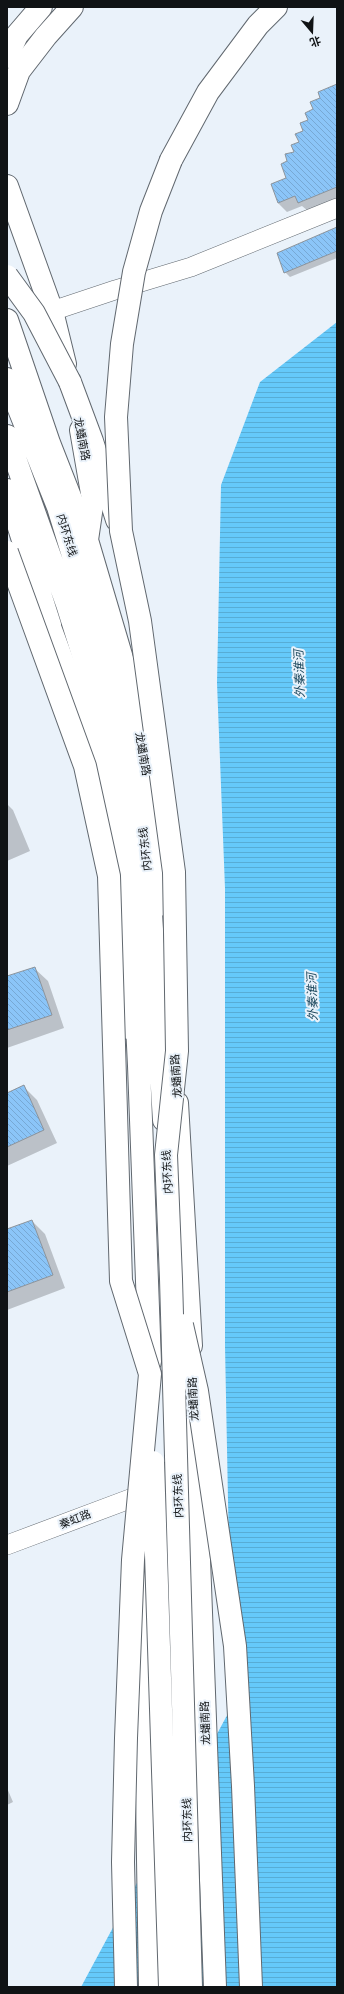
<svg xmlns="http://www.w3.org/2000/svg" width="344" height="1994" font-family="'IBM Plex Sans','Noto Sans SC',sans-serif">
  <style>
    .water { fill: url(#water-rules) }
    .shadow { fill: #0003 }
    .building { fill: url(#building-back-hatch); stroke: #8d949b }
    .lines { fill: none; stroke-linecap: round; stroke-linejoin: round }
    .minor-casing { stroke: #61686f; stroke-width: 20 }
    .major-casing { stroke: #61686f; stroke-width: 24 }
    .highway-casing { stroke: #61686f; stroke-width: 24 }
    .minor { stroke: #fff; stroke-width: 19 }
    .major { stroke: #fff; stroke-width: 22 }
    .highway { stroke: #fff; stroke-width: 22 }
    .highway-bridge-casing { stroke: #61686f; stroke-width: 24; stroke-linecap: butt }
    .highway-bridge { stroke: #fff; stroke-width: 22 }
    .labels { text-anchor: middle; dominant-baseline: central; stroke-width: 4; stroke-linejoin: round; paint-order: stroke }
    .street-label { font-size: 11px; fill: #101315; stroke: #eaf2fa }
    .water-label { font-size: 12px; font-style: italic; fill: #1d485d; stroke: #eaf2fa }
  </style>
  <defs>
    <pattern id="water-rules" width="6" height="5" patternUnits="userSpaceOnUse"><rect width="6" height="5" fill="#65c9fa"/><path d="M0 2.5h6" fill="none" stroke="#57acd5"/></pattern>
    <pattern id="building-back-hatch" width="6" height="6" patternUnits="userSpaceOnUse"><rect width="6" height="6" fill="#8bc5f8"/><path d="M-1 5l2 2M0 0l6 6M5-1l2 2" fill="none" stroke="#77a8d4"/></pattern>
  </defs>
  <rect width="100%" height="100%" fill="#eaf2fa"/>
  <!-- water -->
  <path class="water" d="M337,322V1987H81L232,1706L225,1346V888L217,683L221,485L260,382Z"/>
  <!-- shadow -->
  <path class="shadow" d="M337,85V200L308,211L302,206L287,212L278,203L288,179L289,162L315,110L322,99Z
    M337,229V258L290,277L285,272Z
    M7,804L13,810L30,851L7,861Z
    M34,968L48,981L64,1028L7,1048V977Z
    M23,1086L37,1100L57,1143L7,1166V1094Z
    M32,1221L45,1234L65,1288L7,1310V1230Z
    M7,1788L13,1802L7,1805Z"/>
  <!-- building -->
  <path class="building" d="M337,84V187L298,203L295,196L278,203L271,184L286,178L281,164L287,161L285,154L294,152L291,145L299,142L295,134L303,131L300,123L308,120L305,113L313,109L310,102L320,98L318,92Z
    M337,227V251L284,273L277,253Z
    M35,967L52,1015L7,1030V976Z
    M24,1085L44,1130L7,1147V1093Z
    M32,1220L53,1275L7,1292V1229Z"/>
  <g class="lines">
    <defs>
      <path id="minor" d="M52,311L115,290L191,267L337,208
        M7,1545L143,1494"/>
      <path id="major" d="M7,104L19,71L46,36L72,7
        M7,186L52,311L65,364
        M81,430L93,499L87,540L134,699L162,862L165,905
        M43,608L88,730L111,823L114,871
        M120,959L128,1028
        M177,1103L191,1346
        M194,1425L215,1987
        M143,1538L150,1987"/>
      <path id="highway" d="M7,57L17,35L41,7
        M171,160L208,92L258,25L276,7
        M7,320L49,443L87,540
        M7,379L58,507L120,707L141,803L150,897L164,1120
        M70,382L92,441L117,520
        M7,436L67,604L90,677L111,750L128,840L139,1066L150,1362
        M7,490L50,625"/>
    </defs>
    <!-- minor casing -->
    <use href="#minor" class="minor-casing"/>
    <!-- major casing -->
    <use href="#major" class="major-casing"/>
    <!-- highway casing -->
    <use href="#highway" class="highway-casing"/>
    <!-- minor -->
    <use href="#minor" class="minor"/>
    <!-- major -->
    <use href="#major" class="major"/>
    <!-- highway -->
    <use href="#highway" class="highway"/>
    <defs>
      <path id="highway-bridge" d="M171,160L151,211L134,272L122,344L116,417L121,531L140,621L174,872L177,1051L166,1155L171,1279L191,1987
        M7,276L34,313L70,382
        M7,552L85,766L109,876L121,1281L150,1374L133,1560L126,1738L123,1862L126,1987
        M182,1325L197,1391L235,1646L243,1786L251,1987
        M153,1462L170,1987"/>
    </defs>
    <!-- highway-bridge casing -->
    <use href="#highway-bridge" class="highway-bridge-casing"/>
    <!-- highway-bridge -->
    <use href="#highway-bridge" class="highway-bridge"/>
  </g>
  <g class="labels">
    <!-- street labels -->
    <g class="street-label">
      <text transform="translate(82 439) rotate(79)">龙蟠南路</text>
      <text transform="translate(67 535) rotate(73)">内环东线</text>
      <text transform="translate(143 754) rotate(80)">龙蟠南路</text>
      <text transform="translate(145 849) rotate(-96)">内环东线</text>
      <text transform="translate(176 1076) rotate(-94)">龙蟠南路</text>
      <text transform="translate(167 1172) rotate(-93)">内环东线</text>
      <text transform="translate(193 1399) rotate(-93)">龙蟠南路</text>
      <text transform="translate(178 1496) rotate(-92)">内环东线</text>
      <text transform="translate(75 1519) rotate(-21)">秦虹路</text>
      <text transform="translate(205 1723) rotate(-92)">龙蟠南路</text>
      <text transform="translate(187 1820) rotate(-91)">内环东线</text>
    </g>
    <!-- water labels -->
    <g class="water-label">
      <text transform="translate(299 674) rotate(-92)">外秦淮河</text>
      <text transform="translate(312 997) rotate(-92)">外秦淮河</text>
    </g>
  </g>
  <!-- border -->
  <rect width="344" height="1994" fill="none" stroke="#101315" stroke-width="16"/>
  <!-- north arrow -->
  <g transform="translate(312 32) rotate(161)" stroke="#eaf2fa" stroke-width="3" paint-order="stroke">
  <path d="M0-3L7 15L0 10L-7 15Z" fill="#101315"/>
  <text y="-6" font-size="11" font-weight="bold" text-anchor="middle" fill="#101315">北</text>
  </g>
</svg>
